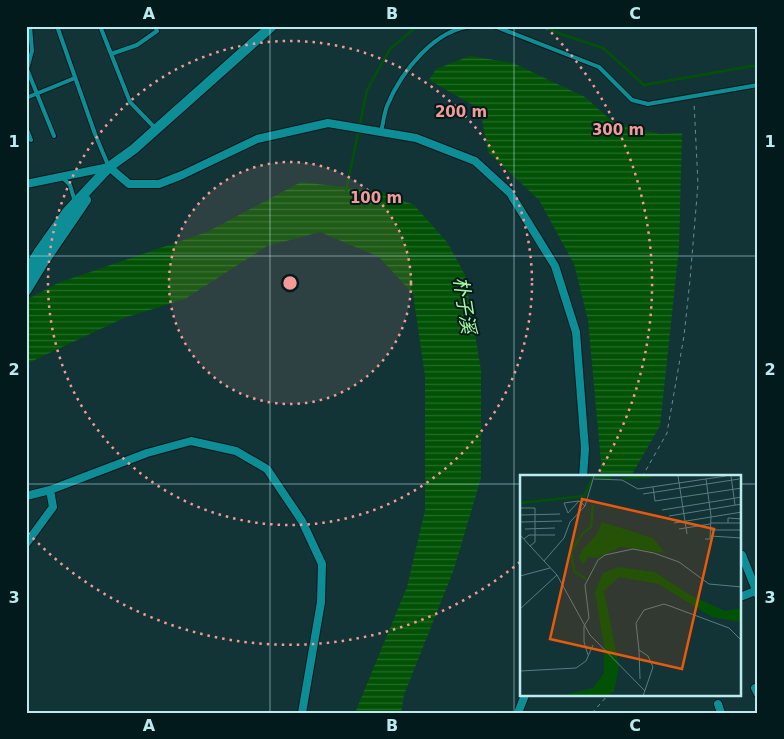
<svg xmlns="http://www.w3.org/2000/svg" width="784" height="739" font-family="'DejaVu Sans','Noto Sans TC',sans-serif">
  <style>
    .water { fill: url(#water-rules) }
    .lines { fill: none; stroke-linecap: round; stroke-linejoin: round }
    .stream { stroke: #025206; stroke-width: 2.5 }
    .service-casing { stroke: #0b191a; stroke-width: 6 }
    .minor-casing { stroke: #0b191a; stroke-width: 10 }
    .tertiary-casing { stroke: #0b191a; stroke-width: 12 }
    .path { stroke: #668f93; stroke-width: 1; stroke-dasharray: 4 4; stroke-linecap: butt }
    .service { stroke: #0d8e97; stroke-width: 4 }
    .minor { stroke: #0d8e97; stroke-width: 8 }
    .tertiary { stroke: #0d8e97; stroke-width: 10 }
    .grid { fill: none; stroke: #bbebef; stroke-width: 1; stroke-opacity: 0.55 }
    .ring { fill: none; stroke: #f59b97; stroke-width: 2.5; stroke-dasharray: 2.5 5 }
    .labels { text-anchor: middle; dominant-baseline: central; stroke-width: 4; stroke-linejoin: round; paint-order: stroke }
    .water-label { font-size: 19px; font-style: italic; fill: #a4fb9f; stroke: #031a1c }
    .inset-river { fill: none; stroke: #025206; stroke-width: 2.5 }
    .inset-road { fill: none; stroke: #567d81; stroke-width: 1 }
    .view { fill: #e8590c; fill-opacity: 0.15; stroke: #e8590c; stroke-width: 2.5 }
    .inset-edge { fill: none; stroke: #bbebef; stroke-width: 2.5 }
    .centre { fill: #f59b97; stroke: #031a1c; stroke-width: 2.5 }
    .ring-label { font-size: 15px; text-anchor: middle; font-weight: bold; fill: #f59b97; stroke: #031a1c; stroke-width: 4; stroke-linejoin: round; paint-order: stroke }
    .neatline { fill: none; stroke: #bbebef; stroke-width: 2 }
    .grid-label { font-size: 16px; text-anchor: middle; font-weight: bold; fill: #bbebef }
  </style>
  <defs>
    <pattern id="water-rules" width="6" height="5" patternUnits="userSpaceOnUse" patternTransform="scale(1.25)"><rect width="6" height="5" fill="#025206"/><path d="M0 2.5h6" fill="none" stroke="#256b2b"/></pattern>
  </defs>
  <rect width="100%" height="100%" fill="#123437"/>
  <!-- water -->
  <path class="water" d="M470,56L513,63L585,97L614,123L660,134L682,133L679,248L660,426L631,476H600L601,462L588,320L574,264L539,200L488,152L480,109L429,80L436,69Z
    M301,182L383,192L414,205L447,242L465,275L481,370V478L454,569L404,695L401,713H355L407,587L425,510V376L413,294L379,257L320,232L267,246L185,299L124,318L26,364V300L58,283L207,232Z"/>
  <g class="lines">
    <!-- stream -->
    <path class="stream" d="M543,26L561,34L603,48L644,85L758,65
      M346,191L367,90L390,49L417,26"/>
    <defs>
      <path id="service" d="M30,26L32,51L27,69L54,136
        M57,26L95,134L108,165
        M100,26L130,102L155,128
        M494,26L599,67L632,100L648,104L758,85
        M111,54L137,45L157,31L155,26
        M26,98L75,78
        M26,127L31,140
        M381,132C383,124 384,114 387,106C401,72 435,28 474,26
        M62,177L70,185L75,202"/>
      <path id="minor" d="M26,184L109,167L129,184H159L182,175L257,139L328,123L416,138L475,161L510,193L555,266L576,332L585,449L583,477
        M26,496L50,490
        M26,544L53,507L50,490L147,453L191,441L236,451L267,469L302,521L322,564L321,602L302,713
        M742,555L758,595
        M740,597L758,590
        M755,688L758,694
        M718,704L721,713
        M518,713L525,695"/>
      <path id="tertiary" d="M26,273L38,253L67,212L109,167L134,149L272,26
        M26,291L43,263L86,200"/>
    </defs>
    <!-- service casing -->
    <use href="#service" class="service-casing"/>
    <!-- minor casing -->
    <use href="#minor" class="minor-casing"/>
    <!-- tertiary casing -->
    <use href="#tertiary" class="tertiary-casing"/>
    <!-- path -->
    <path class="path" d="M642,477L667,433L684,336L690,280L698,184L694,102
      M592,713L608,695"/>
    <!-- service -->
    <use href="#service" class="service"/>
    <!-- minor -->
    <use href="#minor" class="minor"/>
    <!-- tertiary -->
    <use href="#tertiary" class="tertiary"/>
  </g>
  <!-- grid -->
  <path class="grid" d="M270,26V713M514,26V713M26,256H758M26,484H522M740,484H758"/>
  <!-- distance rings -->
  <circle cx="290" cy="283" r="121" fill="#f59b97" fill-opacity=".12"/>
  <g class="ring">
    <circle cx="290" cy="283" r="121"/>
    <circle cx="290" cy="283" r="242"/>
    <path d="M520 562A362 362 0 0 1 27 532M546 27A362 362 0 0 1 597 475"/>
  </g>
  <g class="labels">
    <!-- water labels -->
    <g class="water-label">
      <text transform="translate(465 305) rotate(81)">朴子溪</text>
    </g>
  </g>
  <!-- overview -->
  <g transform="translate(520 475)">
    <rect width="221" height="221" fill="#123437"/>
    <path d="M82,47L133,63L145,78L101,72L77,83L69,82L62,90L59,82L62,75L77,59ZM98,92L135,97L170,120L205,136L221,133V147L192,142L138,109L99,102L84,116L99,191L94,217L84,221H40L73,213L84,198V171L75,117L83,98Z" fill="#025206"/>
    <path class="inset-river" d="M75,2L91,3M103,4L132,1M0,28L64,21L73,2M66,104L54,96L51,76L63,58L71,52L73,30"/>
    <path class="inset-road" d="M158,1L167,59M211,1L215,30M74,4L102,5L118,14L206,1M133,12L135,26L222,13M123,19L219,4M59,26L44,28L48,38L59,26L65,31M0,33H15V67L10,71M142,35L222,22M0,40L40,39M149,41L222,29M1,47L42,46M154,48L222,37M190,48H222M208,48V43L222,44M5,54L35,53M159,54L190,49M190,55H222M0,60L37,100L70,160L125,216M190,61L222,63M4,64L9,60H35M185,64H190L191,41L186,4M24,86L44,63L50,47L65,31L74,1M0,101L30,93M0,134L37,100M119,175L120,204M68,180L64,167V151L69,143L65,110L78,85L85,80L113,74L134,78L159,87L189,109L222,112M0,196L56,193L66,186L73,170M123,221L133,192L128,181L119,175L116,148L124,135L144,129L150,131L209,153L222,166"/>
    <path class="view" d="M62,24L194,54L162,194L30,164Z"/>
    <rect width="221" height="221" class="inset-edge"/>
  </g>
  <circle cx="290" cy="283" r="8" class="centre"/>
  <g class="ring-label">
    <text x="461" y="117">200 m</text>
    <text x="618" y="135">300 m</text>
    <text x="376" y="203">100 m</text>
  </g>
  <!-- border -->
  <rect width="784" height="739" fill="none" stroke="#031a1c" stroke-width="55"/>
  <rect x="28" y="28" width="728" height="684" class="neatline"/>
  <g class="grid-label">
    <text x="149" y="19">A</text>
    <text x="392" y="19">B</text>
    <text x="635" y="19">C</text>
    <text x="14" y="147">1</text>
    <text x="770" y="147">1</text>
    <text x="14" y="375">2</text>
    <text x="770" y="375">2</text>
    <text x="14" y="603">3</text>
    <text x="770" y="603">3</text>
    <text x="149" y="731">A</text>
    <text x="392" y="731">B</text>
    <text x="635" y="731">C</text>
  </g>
</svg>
